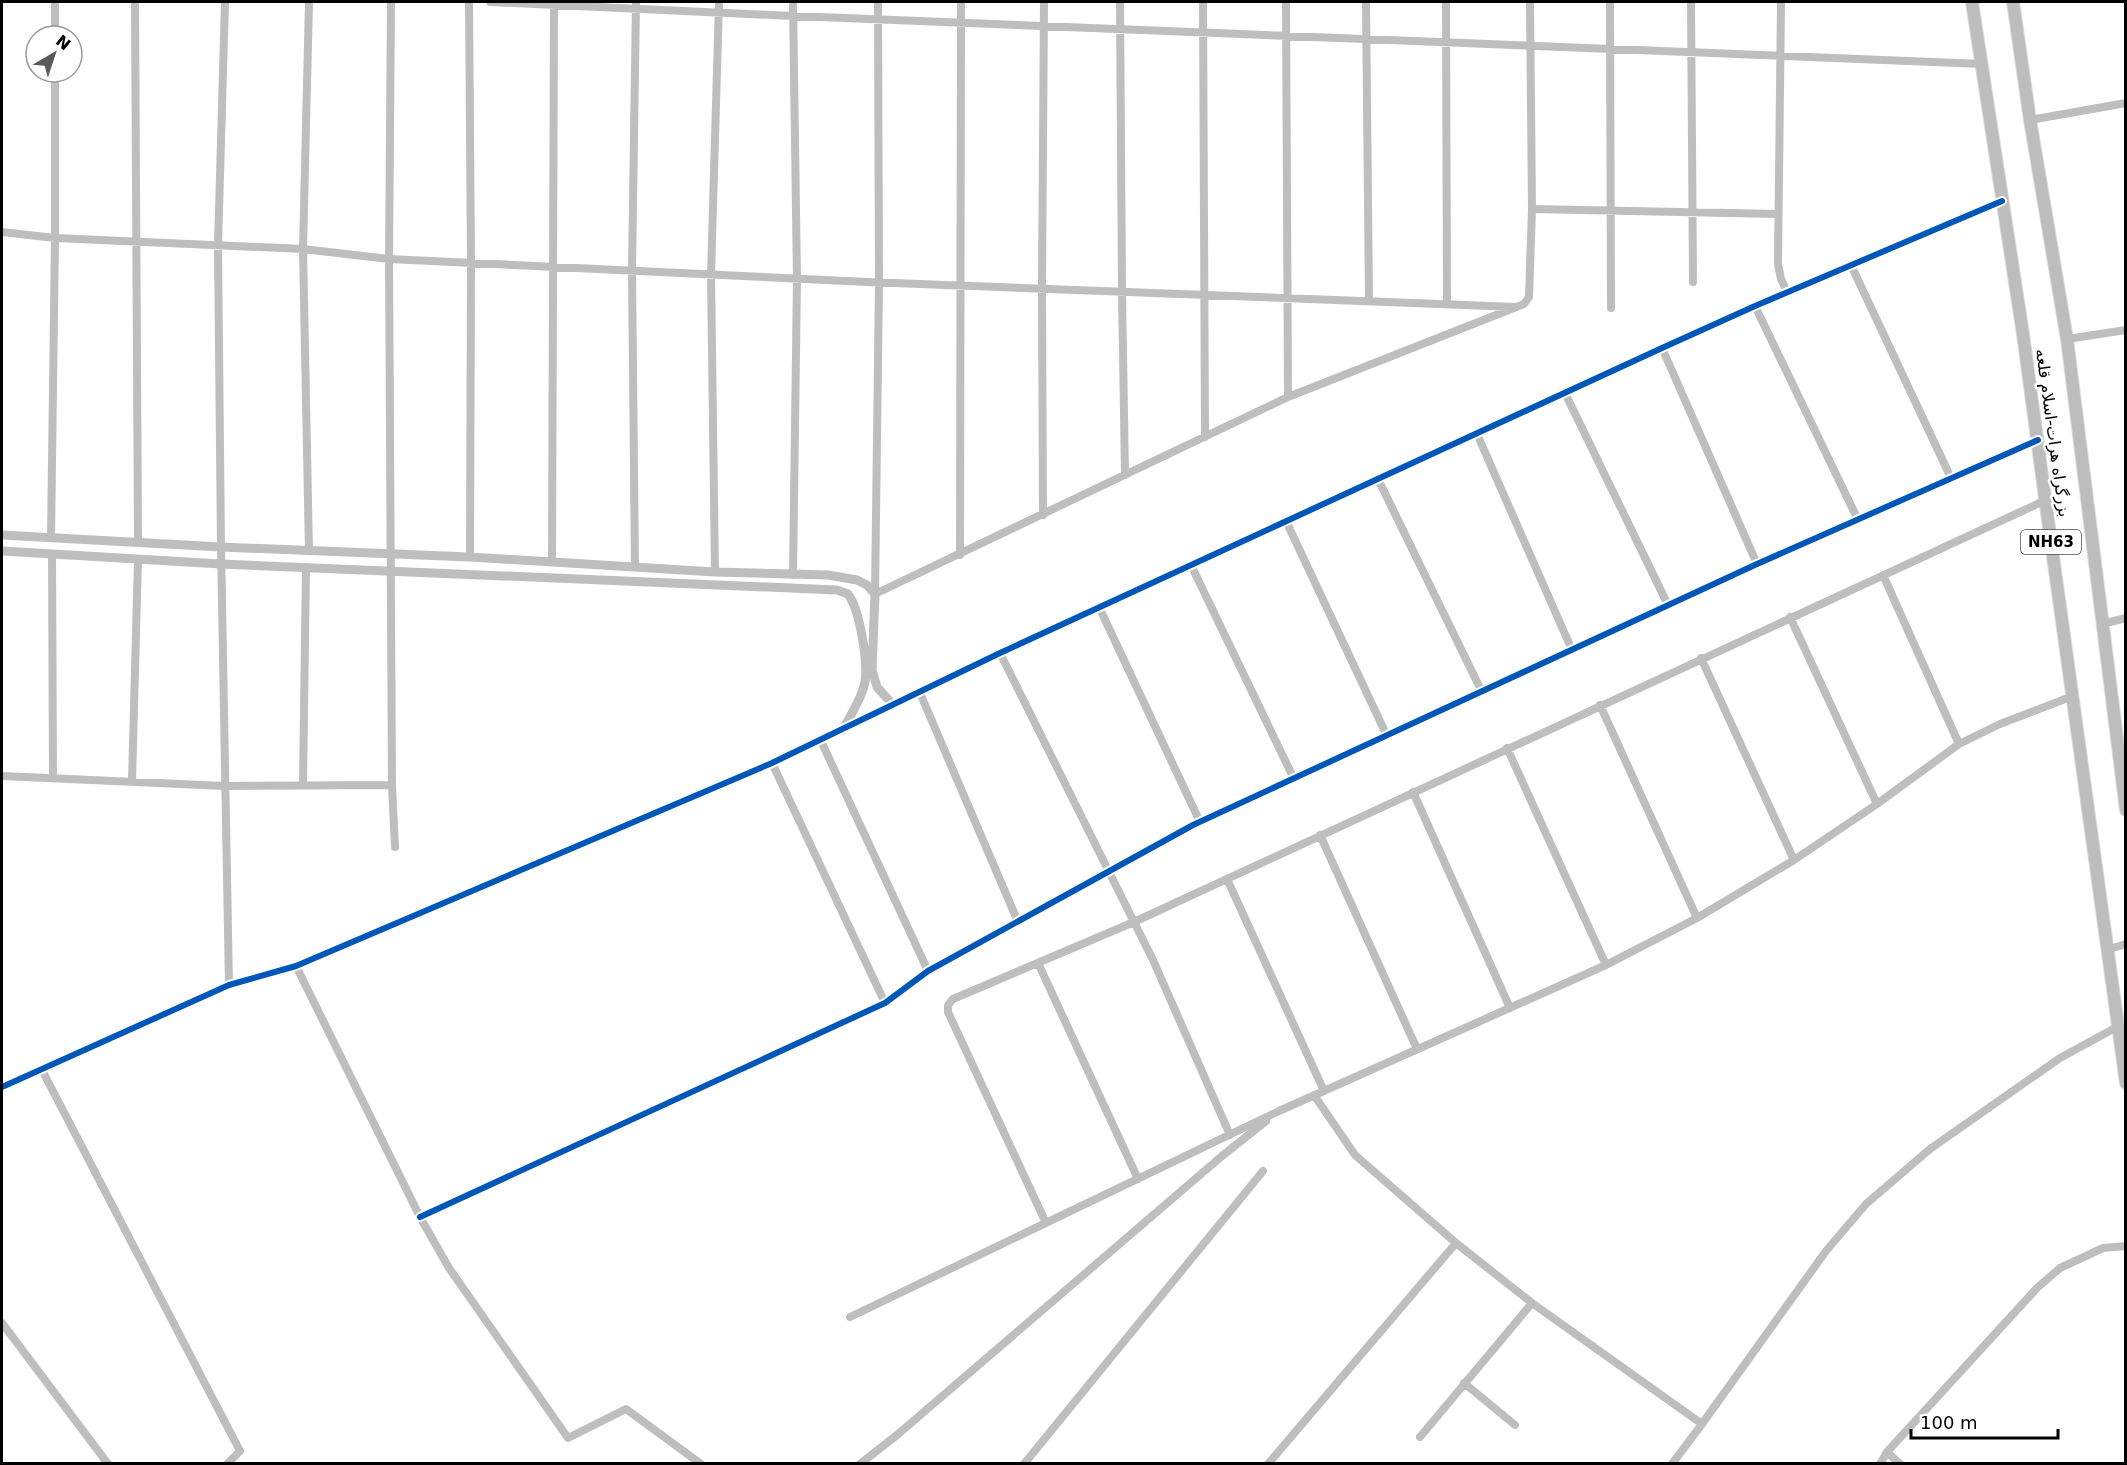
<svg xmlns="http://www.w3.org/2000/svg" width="2127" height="1465" font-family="'DejaVu Sans','Noto Naskh Arabic',sans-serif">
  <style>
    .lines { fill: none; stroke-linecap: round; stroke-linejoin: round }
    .trunk-casing { stroke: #dbdbdb; stroke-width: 14 }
    .minor { stroke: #bebebe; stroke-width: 8 }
    .tertiary { stroke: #bebebe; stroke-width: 9 }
    .trunk { stroke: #bdbdbd; stroke-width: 12 }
    .cycleway-casing { stroke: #fff; stroke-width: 10 }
    .cycleway { stroke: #0057b8; stroke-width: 6 }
    .labels { text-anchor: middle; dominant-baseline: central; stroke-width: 5; stroke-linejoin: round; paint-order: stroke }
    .shield { fill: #fff; stroke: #4c4c4c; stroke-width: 1.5 }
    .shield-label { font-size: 15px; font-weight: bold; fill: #000 }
    .street-label { font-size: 16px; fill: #000; stroke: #fff }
  </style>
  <rect width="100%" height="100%" fill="#fff"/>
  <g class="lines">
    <defs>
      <path id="trunk" d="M1972,2L2023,334L2048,520L2126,1083
        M2013,2L2030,120L2067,339L2126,810"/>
    </defs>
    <!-- trunk casing -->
    <use href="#trunk" class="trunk-casing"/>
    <!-- minor -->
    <path class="minor" d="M55,2V36
      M135,2L138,542
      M225,2L218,245L221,547L229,985
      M391,2L389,259L392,785L395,847
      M469,2L471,263L470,557
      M490,2C987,26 1484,44 1982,64
      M878,2L879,283L875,594L1288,397L1524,304L1529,297L1532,209L1530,2
      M1120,2L1122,292L1125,475
      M1203,2L1205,437
      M1286,2L1288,397
      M1366,2L1369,300
      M1446,2L1447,303
      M1610,2L1611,308
      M1691,2L1693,282
      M1781,2L1778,264L1781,279L1787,292
      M2030,120L2126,103
      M1532,209L1778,214
      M2,232L55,238L303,249L389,259L867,282L1516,307
      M1851,265L1951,478
      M1755,306L1858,520
      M2067,339L2126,330
      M1662,348L1757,564
      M1565,393L1668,605
      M1477,434L1572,650
      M1378,479L1482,692
      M1043,515L1042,289L1044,2
      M1286,521L1387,736
      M51,538L55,238V72
      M309,551L303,249L309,2
      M52,554L53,778
      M960,555L961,2
      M552,562L554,2
      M1191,565L1294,779
      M635,567L632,271L636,2
      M715,572L711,275L719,2
      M793,575L797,279L793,2
      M1883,575L1959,744
      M1099,607L1200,822
      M1790,617L1877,804
      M2102,624L2126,618
      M1000,653L1153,960L1230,1135
      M1701,658L1794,860
      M920,693L1018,922
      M1600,705L1697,918
      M821,741L928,971
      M1507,748L1606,965
      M772,763L885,1003
      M2,776L225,786L392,785
      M132,782L138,559
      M303,785L306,567
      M1413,792L1510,1008
      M1320,835L1417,1049
      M1227,879L1324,1091
      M2106,950L2126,944
      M1038,963L1138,1179
      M296,966L420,1217L449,1268L568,1438L626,1409L701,1464
      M42,1070L240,1451L227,1464
      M1314,1095L1355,1155L1456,1243L1532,1303L1702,1424
      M420,1217L885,1003L928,971L1193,825L1757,564L2038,440
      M1046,1223L948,1012V1005L953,999L1134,922L2046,500
      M850,1317L1279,1111L1606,965L1697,918L1794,860L1877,804L1959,744L2000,724L2073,696
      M2,1323L108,1464
      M1464,1383L1515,1425
      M1420,1437L1532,1303
      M1887,1452L1900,1464
      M860,1464L897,1435L1222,1156L1266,1121
      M1024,1464L1263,1171
      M1268,1464L1456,1243
      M1672,1464L1702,1424L1826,1251L1866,1204L1930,1149L2060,1058L2117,1027
      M1880,1464L1887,1452L2037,1288L2060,1268L2103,1248L2126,1246"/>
    <!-- tertiary -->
    <path class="tertiary" d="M2,535L221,547L470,557L715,572L828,575L857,580L867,585L875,594L872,670L877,687L893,705
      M2,551L221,564L837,590L848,594C860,610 868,662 865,682C862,699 850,715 843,730
      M2,1087L229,985L296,966L772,763L1000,653L1662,348L1755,306L2002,201"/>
    <!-- trunk -->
    <use href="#trunk" class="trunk"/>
    <defs>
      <path id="cycleway" d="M2,1087L229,985L296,966L772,763L1000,653L1662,348L1755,306L2002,201
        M420,1217L885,1003L928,971L1193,825L1757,564L2038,440"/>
    </defs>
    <!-- cycleway casing -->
    <use href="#cycleway" class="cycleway-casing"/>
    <!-- cycleway -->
    <use href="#cycleway" class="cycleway"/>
  </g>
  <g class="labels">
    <!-- shield labels -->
    <rect class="shield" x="2021" y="530" width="60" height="24" rx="4.5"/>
    <g class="shield-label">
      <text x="2051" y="542">NH63</text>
    </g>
    <!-- street labels -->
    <g class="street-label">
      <text transform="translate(2053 433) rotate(82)">بزرگراه هرات-اسلام قلعه</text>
    </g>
  </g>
  <!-- border -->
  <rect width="2127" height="1465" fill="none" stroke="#000000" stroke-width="6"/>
  <!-- north arrow -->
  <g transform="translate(54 54) rotate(39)"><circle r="28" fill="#ffffff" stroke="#999999" stroke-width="1.5"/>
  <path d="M0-4.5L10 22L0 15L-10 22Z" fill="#595959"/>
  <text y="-9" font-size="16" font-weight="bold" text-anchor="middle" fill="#000000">N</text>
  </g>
  <!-- scale -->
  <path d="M1911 1429v9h147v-9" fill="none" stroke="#000000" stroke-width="3"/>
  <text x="1920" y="1429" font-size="18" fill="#000000" stroke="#ffffff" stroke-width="4.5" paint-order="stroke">100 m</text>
</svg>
